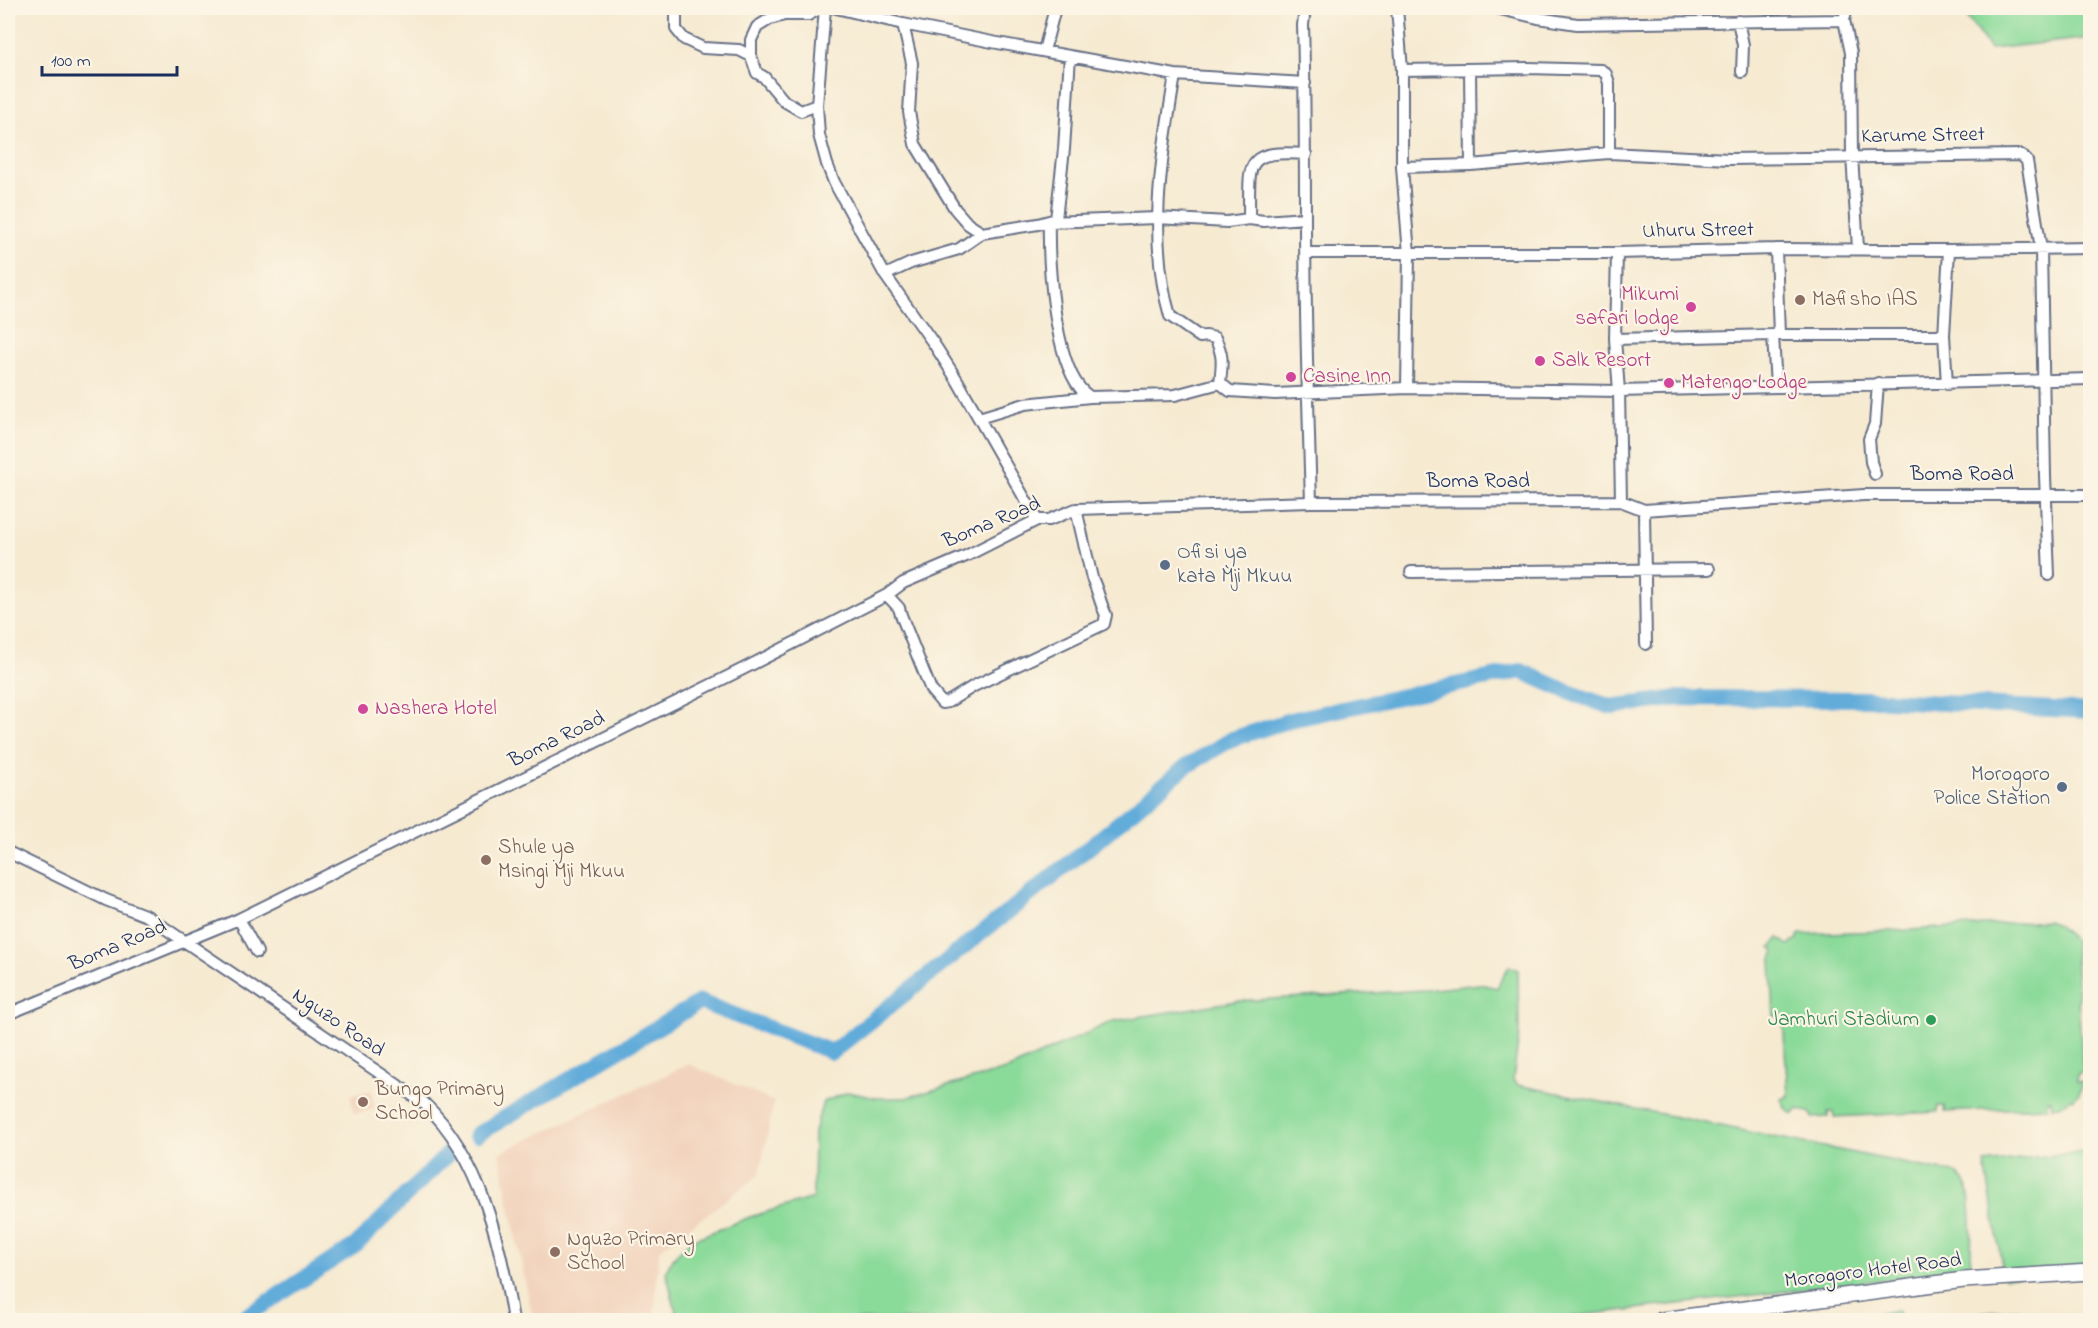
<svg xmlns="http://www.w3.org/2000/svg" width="2098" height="1328" font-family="'Indie Flower',sans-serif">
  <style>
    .built { fill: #f2d4be }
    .green { fill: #8ada99; stroke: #52847c; stroke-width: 1.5 }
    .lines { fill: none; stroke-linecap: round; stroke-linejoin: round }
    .river { stroke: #62acda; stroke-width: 16 }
    .street-casing { stroke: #687086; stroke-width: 14 }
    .secondary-casing { stroke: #687086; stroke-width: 18 }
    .street { stroke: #fff; stroke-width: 10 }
    .secondary { stroke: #fff; stroke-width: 15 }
    .education-dot { fill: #8d6e63; stroke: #fcf5e5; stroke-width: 2 }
    .hotel-dot { fill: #d1479c; stroke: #fcf5e5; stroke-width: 2 }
    .service-dot { fill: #5c6f8a; stroke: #fcf5e5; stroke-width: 2 }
    .leisure-dot { fill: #2e9e5b; stroke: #fcf5e5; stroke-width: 2 }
    .labels { text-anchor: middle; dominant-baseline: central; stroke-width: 4.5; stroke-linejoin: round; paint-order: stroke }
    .street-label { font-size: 21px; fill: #1b2f5e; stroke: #fcf5e5 }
    .hotel-label { font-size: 21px; fill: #b23c85; stroke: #fcf5e5; text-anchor: start }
    .education-label { font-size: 21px; fill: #785e54; stroke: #fcf5e5; text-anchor: start }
    .service-label { font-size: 21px; fill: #4e5e75; stroke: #fcf5e5; text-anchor: start }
    .leisure-label { font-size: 21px; fill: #27864d; stroke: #fcf5e5; text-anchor: end }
  </style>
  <rect width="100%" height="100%" fill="#fcf5e5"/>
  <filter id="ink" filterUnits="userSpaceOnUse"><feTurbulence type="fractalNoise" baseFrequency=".0167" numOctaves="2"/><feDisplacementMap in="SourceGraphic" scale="12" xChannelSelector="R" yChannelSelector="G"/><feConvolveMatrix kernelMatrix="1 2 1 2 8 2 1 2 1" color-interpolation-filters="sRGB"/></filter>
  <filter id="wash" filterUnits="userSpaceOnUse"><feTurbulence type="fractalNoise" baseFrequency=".008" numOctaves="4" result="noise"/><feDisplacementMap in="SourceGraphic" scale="24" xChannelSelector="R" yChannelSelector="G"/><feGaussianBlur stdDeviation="1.35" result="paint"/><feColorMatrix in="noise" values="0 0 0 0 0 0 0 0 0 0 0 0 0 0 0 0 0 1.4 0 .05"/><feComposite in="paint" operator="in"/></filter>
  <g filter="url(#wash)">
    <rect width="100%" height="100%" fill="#f6ead1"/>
    <!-- built -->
    <path class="built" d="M689,1064L774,1102L759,1175L659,1250L654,1320H533L499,1153Z
      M371,1090L375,1109L354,1114L350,1096Z"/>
    <!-- green -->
    <path class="green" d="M1960,8H2090V38L1990,49Z
      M2047,921L2057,925L2074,940L2083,1072L2078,1073L2077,1081L2083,1082L2079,1093L2073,1099L2071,1098L2060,1106L2052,1107L2051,1100H2047V1107L1944,1112V1106H1938V1112L1834,1117L1833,1112H1828V1117L1812,1118L1811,1113L1798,1109L1793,1115L1786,1109L1781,1099L1788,1096L1783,1017L1774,1016L1771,961L1775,951L1771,947L1778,938L1788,945L1798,940V936L1800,934L1910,930Z
      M1509,966L1518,970L1519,1034L1513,1080L1518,1085L1958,1174C1961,1177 1965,1181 1967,1185C1971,1198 1974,1260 1968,1270L1541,1320H678L666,1271L674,1257L690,1241L750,1217L813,1198L814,1132L823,1102L848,1092L876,1098H905L944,1087L1009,1069L1113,1021L1237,1001L1426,990L1480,984L1497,988Z
      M2090,1151V1270L2004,1278L1985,1163Z
      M2016,1309L2073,1320H1911V1319Z
      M1898,1311L1899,1320H1816Z"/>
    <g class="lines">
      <!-- river -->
      <path class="river" d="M476,1135L700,1002L832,1052L1097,841L1185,767L1232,739L1290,720L1521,671L1571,693L1611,707L1678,698L1870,699L2090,711
        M240,1320L356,1245L448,1154"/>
    </g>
  </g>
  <g filter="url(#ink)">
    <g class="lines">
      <defs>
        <path id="street" d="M676,8V29L684,39L703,48L739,50L751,56
          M825,8L817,105L819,135L827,164L834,182L885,275L934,344L957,380L1037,520
          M836,8L903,24L992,42L1175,75L1305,83
          M1305,8L1303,25C1305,89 1305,153 1305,218C1305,312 1308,407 1311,502
          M1397,8L1402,70V167L1409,254L1407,388
          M1496,8L1538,18L1577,24L1844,20
          M1847,8L1844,20L1851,53L1852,156L1858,248
          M1738,21L1743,45L1742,72
          M903,24L912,63L909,112L915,144L955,209L968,224L982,233
          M1044,51L1055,8
          M1470,69L1471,165
          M1402,70L1528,68L1601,70L1606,74L1609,83V153
          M1175,75C1162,156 1147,236 1170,316L1200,337L1206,336L1215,338C1224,356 1222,364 1220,383
          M817,105L801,111L784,101L764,77L757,73L751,56V40L757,27L770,19L784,15H808L821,8
          M1402,167L1471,165L1609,153L1729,159L2021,155L2027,161L2041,249L2045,476L2049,575
          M1056,219L1064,149L1070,56
          M1249,219C1250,165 1241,149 1306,154
          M1049,222C1048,263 1054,356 1080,388C1083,392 1086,394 1090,397L1175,395L1220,383L1230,391L1275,394L1407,388L1619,391L2090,379
          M1049,222L1157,218L1227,222L1249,219L1264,221L1305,218
          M1776,249L1779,335H1773L1776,387
          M1306,253H1617L1776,249L1949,250L2090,248
          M1617,253L1615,339L1619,391L1621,501
          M885,275L911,263L959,249L982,233L1038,224L1056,219
          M1615,339L1773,335H1944
          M1947,384L1944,335L1949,250
          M979,418L1025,404L1090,397
          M1875,474L1871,462L1869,439L1875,424L1878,383
          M1644,510L1646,644
          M1411,572L1709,569
          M887,595L899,608L901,615L931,690L942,703L948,702L974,686L1104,624L1106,615C1100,603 1098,590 1092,578L1076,509
          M8,852L106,900L147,916L424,1103C482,1158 501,1246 513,1320
          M239,919L257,952
          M8,1014L239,919L743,669L887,595L903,583L966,556L1037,520H1049L1076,509L1311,502L1621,501L1644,510L1864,495H2090"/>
        <path id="secondary" d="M1662,1320L1964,1280L2090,1272"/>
      </defs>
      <!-- street casing -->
      <use href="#street" class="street-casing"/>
      <!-- secondary casing -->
      <use href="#secondary" class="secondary-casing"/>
      <!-- street -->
      <use href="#street" class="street"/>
      <!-- secondary -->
      <use href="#secondary" class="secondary"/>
    </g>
  </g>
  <!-- markers -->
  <g class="education-dot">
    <circle cx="1800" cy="300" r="6"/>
    <circle cx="486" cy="860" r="6"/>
    <circle cx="363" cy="1102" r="6"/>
    <circle cx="555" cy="1252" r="6"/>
  </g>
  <g class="hotel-dot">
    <circle cx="1691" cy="307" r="6"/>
    <circle cx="1540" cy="361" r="6"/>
    <circle cx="1291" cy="377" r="6"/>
    <circle cx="1669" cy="383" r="6"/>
    <circle cx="363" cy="709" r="6"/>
  </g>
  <g class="service-dot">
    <circle cx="1165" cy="565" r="6"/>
    <circle cx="2062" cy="787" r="6"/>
  </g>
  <circle class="leisure-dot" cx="1931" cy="1020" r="6"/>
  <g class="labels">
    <!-- street labels -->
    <g class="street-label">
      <text transform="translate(1923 136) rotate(-1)">Karume Street</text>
      <text transform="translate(1698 231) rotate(-1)">Uhuru Street</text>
      <text x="1962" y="475">Boma Road</text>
      <text x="1478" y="482">Boma Road</text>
      <text transform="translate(992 523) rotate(-23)">Boma Road</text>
      <text transform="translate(557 740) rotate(-26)">Boma Road</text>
      <text transform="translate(118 946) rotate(-23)">Boma Road</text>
      <text transform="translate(338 1023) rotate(34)">Nguzo Road</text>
      <text transform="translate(1873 1271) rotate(-7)">Morogoro Hotel Road</text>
    </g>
    <!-- hotel labels -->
    <g class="hotel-label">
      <text x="1679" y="295" text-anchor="end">Mikumi<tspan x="1679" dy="24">safari lodge</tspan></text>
      <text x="1552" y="361">Salk Resort</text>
      <text x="1303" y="377">Casine Inn</text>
      <text x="1681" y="383">Matengo Lodge</text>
      <text x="375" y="709">Nashera Hotel</text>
    </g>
    <!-- education labels -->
    <g class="education-label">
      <text x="1812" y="300">Mafisho IAS</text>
      <text x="498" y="848">Shule ya<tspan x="498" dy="24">Msingi Mji Mkuu</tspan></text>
      <text x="375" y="1090">Bungo Primary<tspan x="375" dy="24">School</tspan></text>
      <text x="567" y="1240">Nguzo Primary<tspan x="567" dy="24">School</tspan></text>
    </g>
    <!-- service labels -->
    <g class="service-label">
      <text x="1177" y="553">Ofisi ya<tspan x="1177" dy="24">kata Mji Mkuu</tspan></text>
      <text x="2050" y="775" text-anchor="end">Morogoro<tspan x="2050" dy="24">Police Station</tspan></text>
    </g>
    <!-- leisure labels -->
    <g class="leisure-label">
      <text x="1919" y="1020">Jamhuri Stadium</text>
    </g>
  </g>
  <!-- margin -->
  <rect width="2098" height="1328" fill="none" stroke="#fcf5e5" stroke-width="30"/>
  <!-- scale -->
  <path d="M42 66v9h135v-9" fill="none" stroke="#1b2f5e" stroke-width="3"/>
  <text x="51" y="66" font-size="18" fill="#1b2f5e" stroke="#fcf5e5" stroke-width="4.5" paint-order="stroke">100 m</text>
</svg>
